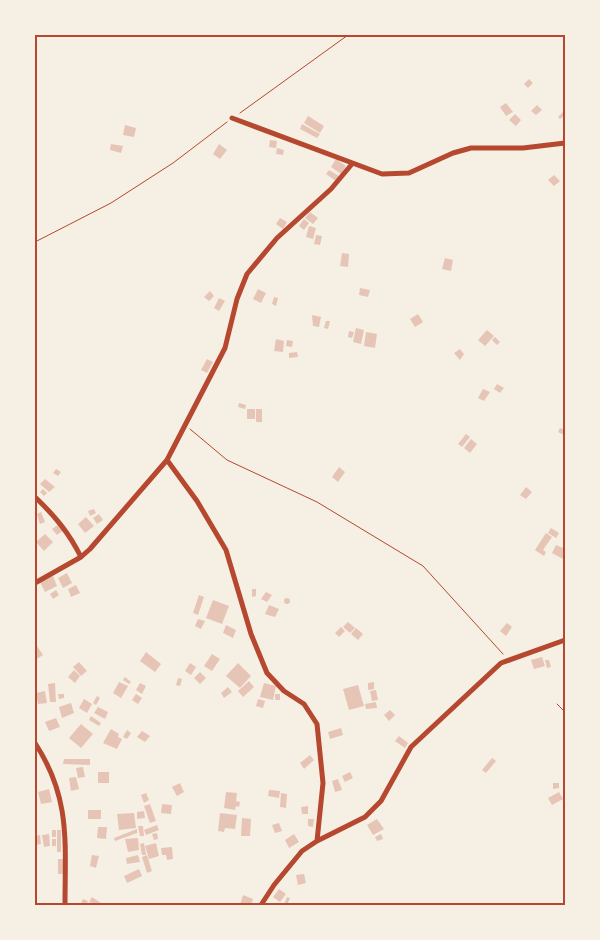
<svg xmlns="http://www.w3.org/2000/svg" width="600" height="940" font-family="'Noto Sans',sans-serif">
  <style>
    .building { fill: #e6c5b7 }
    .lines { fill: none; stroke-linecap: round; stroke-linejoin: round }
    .path { stroke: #b5482f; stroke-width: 1 }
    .minor { stroke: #b5482f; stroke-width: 5 }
    .neatline { fill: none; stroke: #b5482f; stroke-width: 2 }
  </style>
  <rect width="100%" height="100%" fill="#f6efe4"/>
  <!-- building -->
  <path class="building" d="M529,79L533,83L528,88L524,84Z
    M506,103L513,112L506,116L500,107Z
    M537,105L542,110L536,115L531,111Z
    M563,112L565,115L560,119L558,117Z
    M515,114L521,120L516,126L509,120Z
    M308,116L324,126L320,133L304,123Z
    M302,124L320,134L317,138L300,129Z
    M125,125L136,128L134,137L123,135Z
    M270,140L277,141L276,148L269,147Z
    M111,144L123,146L121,153L110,150Z
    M219,144L227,150L220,159L213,154Z
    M277,148L284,150L283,155L276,154Z
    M336,159L346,166L341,174L331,167Z
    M329,170L339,176L336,181L326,174Z
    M554,175L560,181L554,186L548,180Z
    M310,212L318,218L313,224L305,218Z
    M280,218L287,222L283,229L276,224Z
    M304,219L309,223L304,230L299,226Z
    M309,226L316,228L313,239L306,237Z
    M316,235L322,236L320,245L314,244Z
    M342,253L349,254L348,267L340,266Z
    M445,258L453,260L451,271L442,269Z
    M360,288L370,290L368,297L359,295Z
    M258,289L266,293L261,303L253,299Z
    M210,291L214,296L209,301L204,297Z
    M274,297L278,298L276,306L272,304Z
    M219,298L225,301L219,311L214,308Z
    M418,314L423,322L415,327L410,319Z
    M312,315L321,317L319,327L313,326Z
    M326,321H330L328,329L324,328Z
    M356,328L364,330L361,344L353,342Z
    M487,330L494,336L485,346L478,340Z
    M349,331L354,332L352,338L348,337Z
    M366,332L377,334L375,348L364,346Z
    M495,337L500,342L497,345L492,340Z
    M276,339L284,341L283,352L274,351Z
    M287,340L293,341L292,347L286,346Z
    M460,349L464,354L460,360L454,353Z
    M297,352L298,357L289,358V353Z
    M207,359L213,362L207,373L201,370Z
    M497,384L504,388L500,393L494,389Z
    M483,389L490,392L484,401L478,398Z
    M239,403L246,405L245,409L238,407Z
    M247,409H255V419H247Z
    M256,409H262V422H256Z
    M560,428L565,430L564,435L558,432Z
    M466,434L470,437L462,447L458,444Z
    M471,439L477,444L470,453L464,448Z
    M339,467L345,472L338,482L332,477Z
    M56,469L61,472L58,476L53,473Z
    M45,479L55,487L49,492L40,484Z
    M526,487L532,492L526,499L520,495Z
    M43,489L47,493L44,496L40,492Z
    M94,509L96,513L90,516L88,511Z
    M41,512L45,522L40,524L37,514Z
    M99,514L103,520L97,524L93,518Z
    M86,517L94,526L85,533L78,524Z
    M59,524L64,530L57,535L52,529Z
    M551,528L559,533L556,538L548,533Z
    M546,533L552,537L543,550L546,552L544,556L535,550Z
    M45,534L53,542L44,551L36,542Z
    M556,545L565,549V560L552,553Z
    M67,573L72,583L63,588L58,578Z
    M53,576L57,586L45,592L40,582Z
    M76,585L80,593L71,597L68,589Z
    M252,589H256V596L252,597Z
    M56,590L59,595L53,599L50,594Z
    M266,592L272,595L267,602L261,599Z
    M199,595L204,597L198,615L193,613Z
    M284 601a3 3 0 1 1 6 0a3 3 0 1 1-6 0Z
    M213,600L229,606L222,624L206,618Z
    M269,605L279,609L275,617L265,614Z
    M198,619L205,621L201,629L195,626Z
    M348,622L355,628L350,633L343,627Z
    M507,623L512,627L506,636L500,631Z
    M226,625L236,630L233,638L223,633Z
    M341,627L345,631L339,637L335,633Z
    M356,628L363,634L358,640L351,634Z
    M35,643L43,655L35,660Z
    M146,652L161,664L155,672L140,661Z
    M212,654L220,659L212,671L204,666Z
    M542,657L545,666L534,669L531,660Z
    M545,660H549L551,667L547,668Z
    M79,662L87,671L81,676L73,667Z
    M190,663L196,667L191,675L185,671Z
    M238,663L251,676L240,688L226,676Z
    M74,670L80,676L75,683L68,677Z
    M200,672L206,678L200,684L194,678Z
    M125,677L131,682L129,684L123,680Z
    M178,678L182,679L180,686L176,685Z
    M249,681L254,687L243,697L238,691Z
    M119,682L128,686L121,698L113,693Z
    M374,682V689L368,690V683Z
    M55,683L56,702H50L48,684Z
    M140,683L146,686L142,694L136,690Z
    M264,683L276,686L273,700L260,697Z
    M358,685L364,706L349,710L343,689Z
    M228,687L232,692L224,698L221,693Z
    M376,690L378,700L372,701L370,691Z
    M45,691L47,703L38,704L36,693Z
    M58,694H64V698L59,699Z
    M136,694L142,698L138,704L132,700Z
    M275,694H280V700H275Z
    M97,696L100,698L96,705L93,703Z
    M84,699L92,704L87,713L79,708Z
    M258,699L265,701L263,708L256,706Z
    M376,702L377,708L366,709L365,704Z
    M71,703L74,713L62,718L59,707Z
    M98,707L108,712L105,719L94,713Z
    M390,710L395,715L389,721L384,715Z
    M91,716L101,723L99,726L89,720Z
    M56,718L60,727L49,731L45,722Z
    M81,724L93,734L81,748L69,738Z
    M341,728L343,735L330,739L328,732Z
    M111,729L119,734L118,737L122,739L117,749L103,743Z
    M127,730L131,733L127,739L123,737Z
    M142,731L150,736L145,742L137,737Z
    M399,736L408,743L405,748L395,741Z
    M310,755L314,760L304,769L300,763Z
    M492,758L496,761L486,773L482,770Z
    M64,759H90V765L63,764Z
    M83,767L85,777L78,778L76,768Z
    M98,772H109V783H98Z
    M350,772L353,778L345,782L342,776Z
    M76,777L79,789L71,791L69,778Z
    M338,779L342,790L335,792L332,781Z
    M180,783L184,792L177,796L172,787Z
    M553,783H559V788L553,789Z
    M49,789L52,802L41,804L38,792Z
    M269,790L280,791L279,798L268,796Z
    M226,792L237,793L236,801L240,802L239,807L236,806L235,810L224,808Z
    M559,792L563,799L552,805L548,798Z
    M146,793L149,800L144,803L141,795Z
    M281,793L287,794L286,808L280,807Z
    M150,804L156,821L150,823L144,806Z
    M162,804L172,805L171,814L161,813Z
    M308,806V814H302L301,807Z
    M88,810H101V819H88Z
    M144,811L145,818L137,819V812Z
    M134,813L136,828L119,830L117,814Z
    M220,813L237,815L235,829L225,828L224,832L218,831Z
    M242,818L251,819L250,836H241Z
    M308,819H314L313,827L308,826Z
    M377,819L384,829L373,835L367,825Z
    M279,823L282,831L275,833L272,825Z
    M157,825L159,830L146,835L144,830Z
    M138,826H143L144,836H140Z
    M98,827H107L106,839L97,838Z
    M137,829V833L115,841L114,838Z
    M52,830H56V837H52Z
    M57,830H61V852H57Z
    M157,833L158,839L154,840L152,834Z
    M49,834L50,846L44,847L42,835Z
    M294,834L299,842L289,848L285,840Z
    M381,834L383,839L377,841L375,837Z
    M40,835L41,844L35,845V836Z
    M138,838L139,850L128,852L125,839Z
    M52,839H56V846H52Z
    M144,843L146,855H142L140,844Z
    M156,843L159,856L149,859L145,846Z
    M172,847L173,859L167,860L166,855H162L161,848Z
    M92,855L99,856L96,868L90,866Z
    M138,855L140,862L127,864L126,858Z
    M147,855L152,871L147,873L142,857Z
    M58,859H63V874H58Z
    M139,869L142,876L127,883L124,876Z
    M304,874L306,883L298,885L296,875Z
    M279,889L286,894L280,902L273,897Z
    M243,895L253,899L251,905H240Z
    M92,897L101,903L99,905L89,902Z
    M287,897L290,898L287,905H284Z
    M83,899L88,901L86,905H80Z"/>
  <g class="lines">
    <!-- path -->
    <path class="path" d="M240,113L348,35
      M35,242L111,203L173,163L227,122
      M190,429L227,460L317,502L423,566L503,654
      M557,704L565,712"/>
    <!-- minor -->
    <path class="minor" d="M232,118L382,174L409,173L453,153L471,148H523L565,143
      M167,460L197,501L226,550L251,634L267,673L284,691L304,704L317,724L323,783L317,841
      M35,497C55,516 69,533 81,557
      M35,583L81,557L90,549L167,460L225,348L237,299L247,274L277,238L331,189L352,164
      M35,743C71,798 65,842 65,905
      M261,905L274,885L302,851L317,841L365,817L381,801L411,747L501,663L565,640"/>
  </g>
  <!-- border -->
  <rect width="600" height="940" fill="none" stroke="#f6efe4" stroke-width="72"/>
  <rect x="36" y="36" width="528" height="868" class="neatline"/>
</svg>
